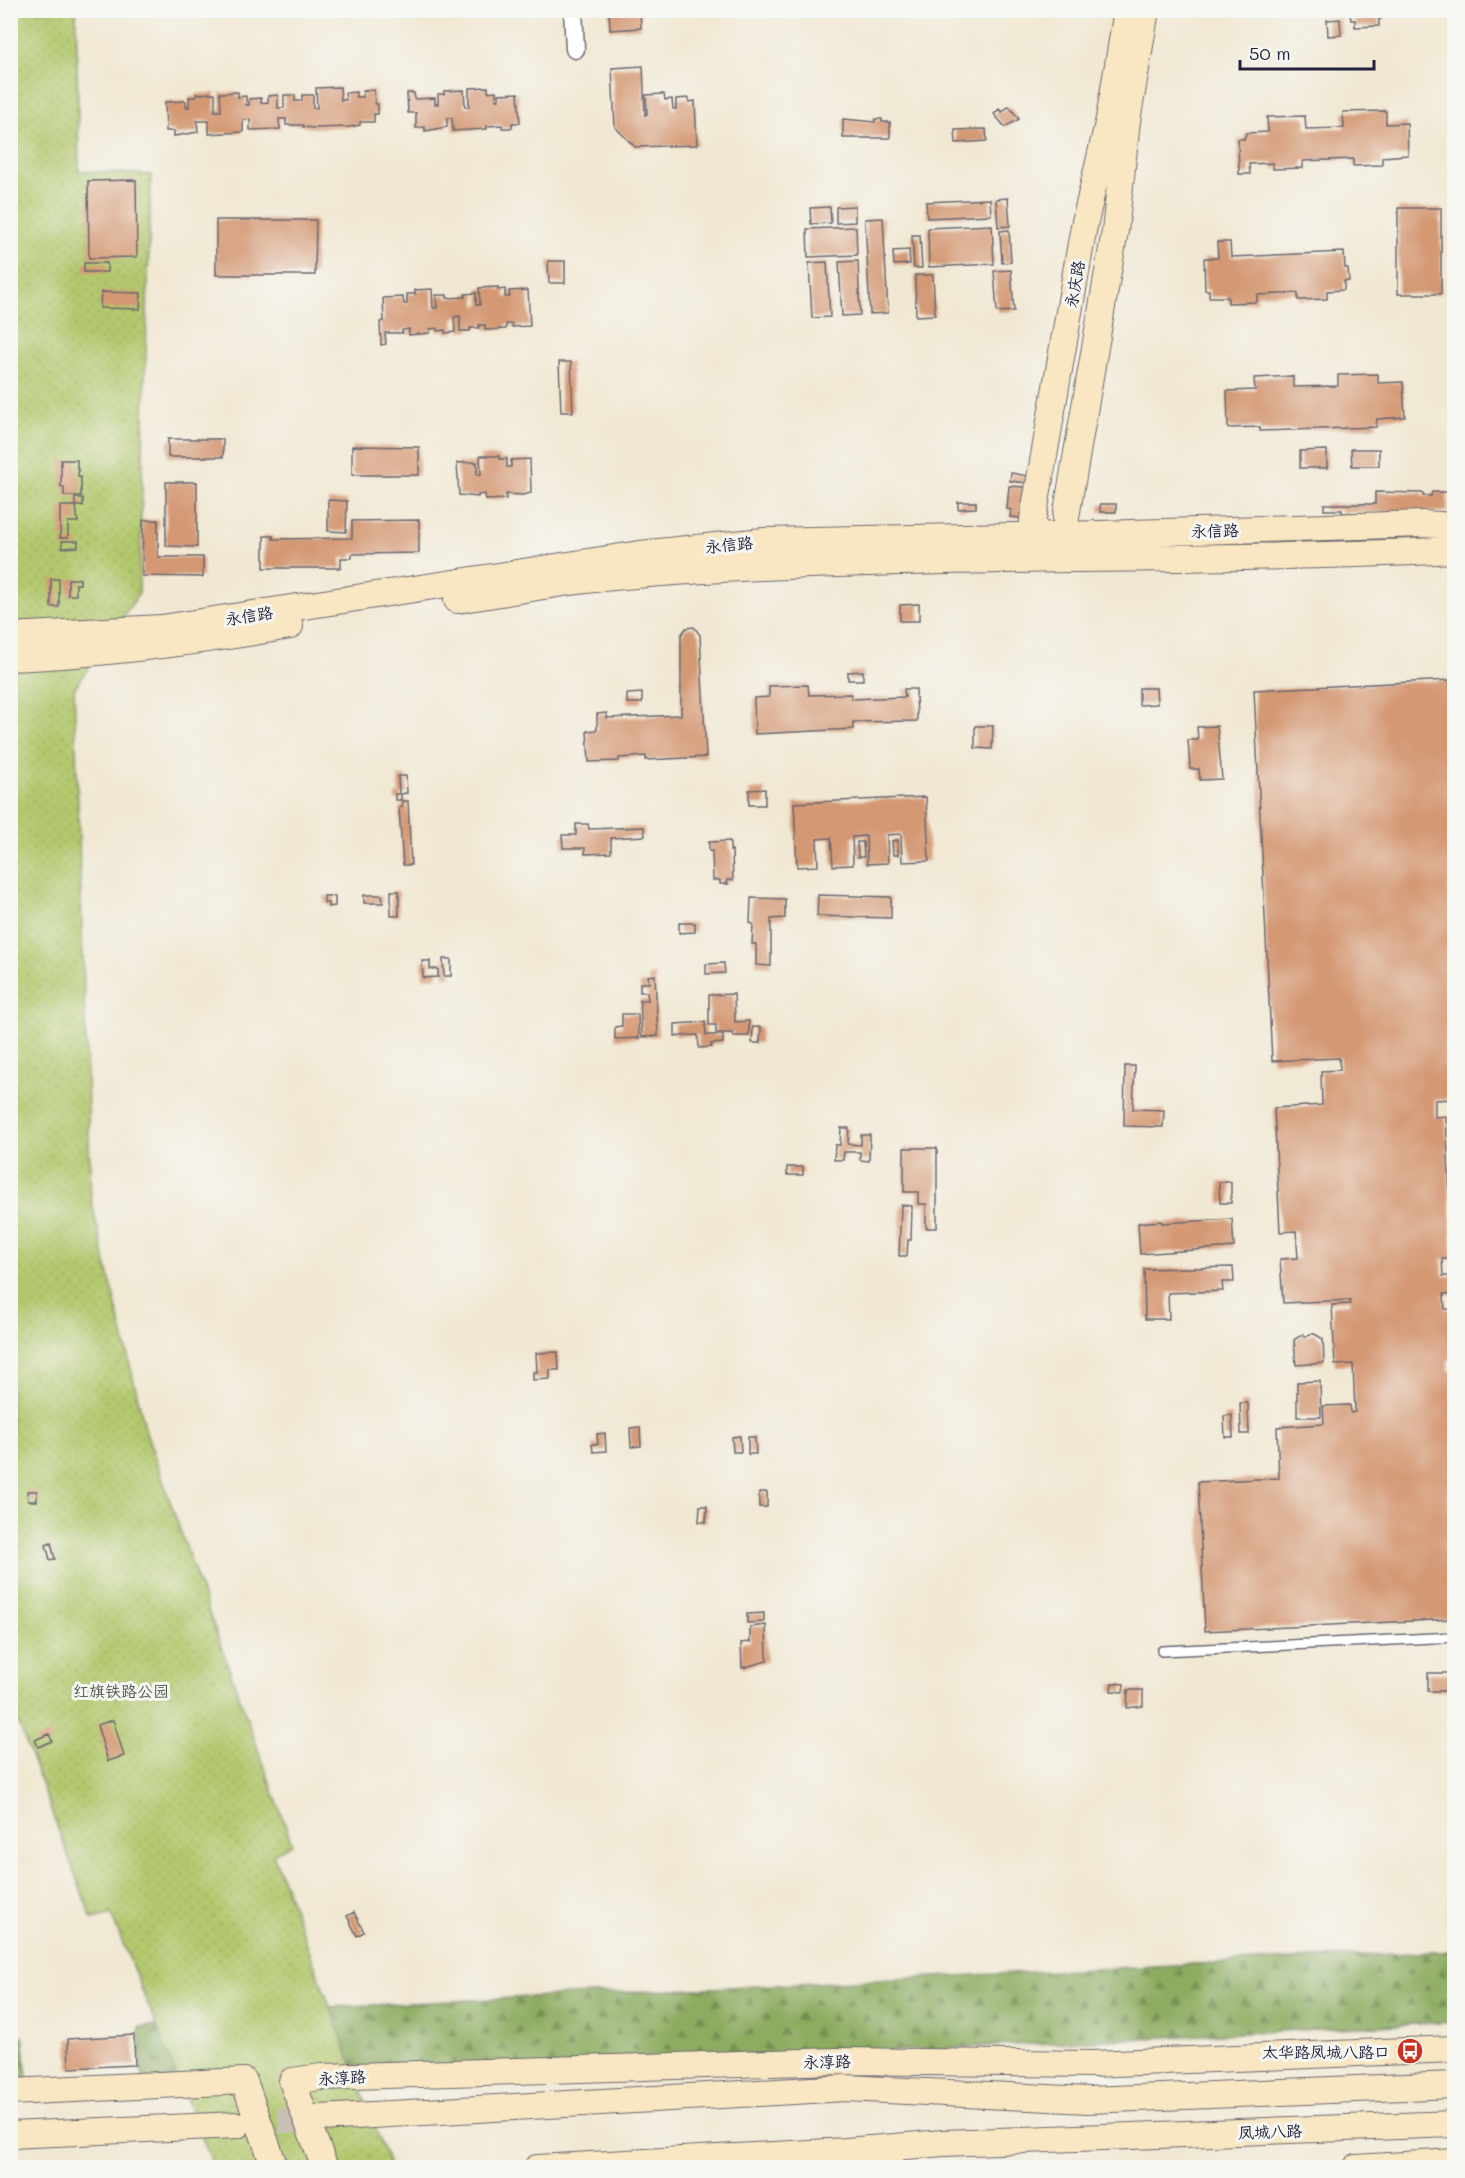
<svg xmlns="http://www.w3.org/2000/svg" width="1465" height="2178" font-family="Mali,'LXGW WenKai TC',sans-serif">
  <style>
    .forest { fill: url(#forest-firs); stroke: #58674e; stroke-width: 1.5 }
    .park { fill: url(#park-dots); stroke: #6a7554; stroke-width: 1.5 }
    .building { fill: #d49873 }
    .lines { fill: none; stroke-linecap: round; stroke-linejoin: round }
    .secondary-tunnel { stroke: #c8c0b5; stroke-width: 26; stroke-dasharray: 26 13; stroke-linecap: butt }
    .lane-casing { stroke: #6a6770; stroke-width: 12 }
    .street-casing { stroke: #6a6770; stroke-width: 21 }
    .secondary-casing { stroke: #6a6770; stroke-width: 28 }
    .lane { stroke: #fff; stroke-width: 9 }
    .street { stroke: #fff; stroke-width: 18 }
    .secondary { stroke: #f9e7c3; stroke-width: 26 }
    .labels { text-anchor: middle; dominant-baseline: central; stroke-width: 6; stroke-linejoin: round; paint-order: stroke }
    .street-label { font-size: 16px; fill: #22223b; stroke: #f6f6f2 }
    .park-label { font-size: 16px; fill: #4d544a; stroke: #f6f6f2 }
    .poi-label { font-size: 16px; fill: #22223b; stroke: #f6f6f2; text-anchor: end }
  </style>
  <defs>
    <pattern id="forest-firs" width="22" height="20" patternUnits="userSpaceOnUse" patternTransform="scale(1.5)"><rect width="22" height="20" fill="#8dac60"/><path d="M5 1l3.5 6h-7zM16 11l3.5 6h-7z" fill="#738c50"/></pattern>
    <pattern id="park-dots" width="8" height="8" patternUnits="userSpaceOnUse" patternTransform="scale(1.5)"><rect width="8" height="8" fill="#b2c86d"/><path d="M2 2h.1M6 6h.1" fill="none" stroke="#99ac5f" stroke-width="1.8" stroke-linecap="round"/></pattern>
  </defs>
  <rect width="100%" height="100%" fill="#f6f6f2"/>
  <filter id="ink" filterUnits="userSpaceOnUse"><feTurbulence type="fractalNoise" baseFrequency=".0167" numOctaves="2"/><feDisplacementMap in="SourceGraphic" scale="12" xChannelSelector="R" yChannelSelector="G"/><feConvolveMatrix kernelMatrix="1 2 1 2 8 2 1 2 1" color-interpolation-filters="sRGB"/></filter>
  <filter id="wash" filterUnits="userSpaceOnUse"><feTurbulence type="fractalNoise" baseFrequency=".008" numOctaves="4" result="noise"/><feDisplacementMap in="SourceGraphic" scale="24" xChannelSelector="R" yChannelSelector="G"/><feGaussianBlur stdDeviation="1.35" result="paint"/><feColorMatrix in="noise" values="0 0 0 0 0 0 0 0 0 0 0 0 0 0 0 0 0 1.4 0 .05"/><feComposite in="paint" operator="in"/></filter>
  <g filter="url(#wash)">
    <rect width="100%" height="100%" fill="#f1e8d3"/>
    <!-- forest -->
    <path class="forest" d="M1454,1951V2022L280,2083L253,2011Z
      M232,2022L257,2088L143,2091L139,2027Z
      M23,2036L29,2096L11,2097L10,2037Z"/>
    <!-- park -->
    <path class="park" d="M76,10L79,171L151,175L139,593L74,689L91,1200L146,1432L209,1613L292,1844L273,1854L390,2167H214L111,1914L92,1919L11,1703L10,11Z"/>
    <g id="blocks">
      <!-- building -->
      <path class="building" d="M609,10H640L641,28L610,30Z
        M1319,10H1381V19H1379V26L1355,27V20H1351L1350,14L1319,15Z
        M1340,19L1341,35L1328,36L1327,20Z
        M643,66L645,115L647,114L646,95L664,94L665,100L672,99L673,109H676V99L689,98V102L695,101L697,145L635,147L615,127L612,68Z
        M340,87L341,100H346L345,93L356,92V97H363V91L374,90L375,104H378V114H374V122H360V125L349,127L314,128L303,127V125H286V119H279L280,129L250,130V119L243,120V132L209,134V121H197L198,132L174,136V131H166L165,102L186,101V107H189V97H196V94L215,93V111H221L220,93L238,92V97L246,96V105H249V99L261,98V103L268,102V96L278,95V108H284V95H295V101H302V95H313V108H317L316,88Z
        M488,87V92L496,91V100H499V94L518,93L520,123H512V128H502V125L487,126V129L453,131L452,118H447V127L425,131V127L416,128V113H408L407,93H414L415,99L435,98V104H438V94H444V91L464,90L465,107H469V88Z
        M1009,106L1019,119L1005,127L994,114L999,109L1002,112Z
        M1386,111V124L1407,123L1408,155L1382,157V165L1353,166V159L1303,161V168L1273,169V163L1249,164L1250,174H1239L1238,139H1244L1246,133L1268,132L1267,117L1305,116L1306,129L1344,128L1343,112Z
        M843,119L875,122V119H882V122H890V138H843Z
        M986,129L987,141L956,143L955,130Z
        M136,180L137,257L89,258L88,181Z
        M1008,198L1010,226L998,227L996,199Z
        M990,199L991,215L927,218L926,202Z
        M855,206V222L836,223V207Z
        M830,207L831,223L811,224L810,208Z
        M1398,208H1441V294H1398Z
        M883,218L888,313L870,314L865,219Z
        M216,220H316L315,275H216Z
        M992,225L994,264L929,267L928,228Z
        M856,227L857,255L808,257L807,229Z
        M1009,230L1011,262L1002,263L1000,231Z
        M912,235H920L922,268H914Z
        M1217,242H1230L1231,257L1344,252L1345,268H1348L1349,281H1344V290L1327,291V299L1298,300V293L1257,295V302L1228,303V297H1209V290H1205L1204,258H1218Z
        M909,250L910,264L894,265L893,251Z
        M548,261H565V283H549Z
        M858,261L860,315L842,316L839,262Z
        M827,262L830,317L812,318L809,263Z
        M84,263H107V272H84Z
        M1011,270L1014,311L997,312L994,271Z
        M915,275H933L935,315L916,316Z
        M498,287V290L505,289V297H510L509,291L528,290L530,326L512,327V324H506V329L485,330V325H479V328H470V331H460V316L454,317L455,332L445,333V330L437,331V328L430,329V333L409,335V329L402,330L403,333H385L386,344L381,345L380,322L384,321L383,298L403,297L404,304H407V294H415V290L432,289L433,308H437L436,295H447V298L465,297V294L476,293V305H480L479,288Z
        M101,292L141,293L140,309L100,308Z
        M559,362H571L573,412H561Z
        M1378,374V383L1403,382L1405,417L1377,419L1376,427L1260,431V427L1228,428L1227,391L1255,390L1254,378L1293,376V387L1338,386V375Z
        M168,439H223V457H168Z
        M352,446L419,447V475H352Z
        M1351,449H1379V466H1352Z
        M1327,450V468H1300V451Z
        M480,456H499L500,459H507V467H511V460L530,459L531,493L523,495L506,494V499L486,500L485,494L478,495V497L459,495L457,463L477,462V474L481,475Z
        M61,460H77V469H78V477H81V496H64V487H61Z
        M1011,473L1028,476L1027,483L1010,481Z
        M166,482H197V547L166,546Z
        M1009,486L1026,487L1022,518L1010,517L1011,510L1007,509Z
        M1375,492L1423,493V496H1431L1432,492H1448L1447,512L1342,513V510H1324V504H1375Z
        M75,498H83V506H76L78,522H68V538H60V506H75Z
        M328,500L347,501L346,532L328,531Z
        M958,502H976V508L958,509Z
        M1100,504H1116V512H1100Z
        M143,520H158V557H203V577L142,576Z
        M419,520V553L352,554V558H341V568H264V536H273V539L352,538V521Z
        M62,541H78V547L62,548Z
        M51,579H59V607H51Z
        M68,579H80V584H76V595H68Z
        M919,604V621H900V605Z
        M694,627L700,635L706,757L646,760V756L619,758V761L589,762L587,731L597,730V714L607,713V718L681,715V635L686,628Z
        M863,671V680H848V672Z
        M1450,680L1453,731H1454V1099L1435,1100V1117L1446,1116L1453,1259H1442L1443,1276H1454V1294H1444L1445,1309H1454V1359L1448,1360V1371H1454V1619L1205,1631L1198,1482L1279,1478L1277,1427L1324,1424L1323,1406L1350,1405L1351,1413L1355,1412L1353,1364L1335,1365L1332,1305L1350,1304V1300L1283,1303L1280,1259L1298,1258L1296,1231L1280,1232L1274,1108L1322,1105L1321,1071L1340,1070L1339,1058L1272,1061L1254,690Z
        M808,685L809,695L851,694V699L905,697L904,689H916L917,721L853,722V729L755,734L754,698L769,697V686Z
        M1139,688H1156L1157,704L1139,705Z
        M642,693V703H627V694Z
        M975,726H993L992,749L975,748Z
        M1217,726L1222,779L1200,780L1199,769H1190L1188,740H1198L1197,727Z
        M398,776H406L407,793L401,794V800H395V794H399Z
        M765,789V805H749V790Z
        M926,797L929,861L902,862L901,834L887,835L888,863L867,864L866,836L852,837L853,865L833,866L831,838L817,839L818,866L797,867L794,803Z
        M402,801H408L411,865H403L399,808L402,807Z
        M576,824H588L589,829L644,827L645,836L611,838V853L585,854V848H563L562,835H576Z
        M898,840V855H893L892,841Z
        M730,841V851L732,850L733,880H727L728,884H720V880H713L712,851H709V842Z
        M857,842H863L864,857H858Z
        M391,891H399V916H391Z
        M364,895H382L383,903H364Z
        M818,895L891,897V918L817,916Z
        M324,896H335V906L328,907V903H324Z
        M751,898L785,899V918L771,919V966L756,965V944H752L753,924L750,923Z
        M679,923H695V932L679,933Z
        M443,959H451V976H444Z
        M422,961H430V969H438V977L423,978Z
        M724,963L725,973L706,974V964Z
        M655,975L658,1036L642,1037L640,1000H648L647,992H640V983H649L648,976Z
        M734,994L735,1022L749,1021V1036H733V1033H716V1025H709V995Z
        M622,1014H638L639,1038L615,1039V1027L622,1026Z
        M705,1022L706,1035H723V1043L711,1044L712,1047L699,1048L698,1035L675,1036V1024Z
        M753,1027H761L760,1043H752Z
        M1125,1066H1135L1133,1109L1164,1110L1163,1127L1124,1126Z
        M841,1128H849L848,1144L861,1145V1135H870L869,1161L860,1160V1152H844L843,1160H834L835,1145H840Z
        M904,1148H937V1228H926V1204H918V1192H904Z
        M787,1167H803V1175H787Z
        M1219,1182H1231V1203H1220Z
        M901,1205L912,1206L911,1240H908L907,1256H899Z
        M1232,1219L1234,1247L1140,1254L1138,1223L1161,1221L1162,1223Z
        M1233,1267L1234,1282H1222L1223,1291L1168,1293L1169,1319H1145L1144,1269Z
        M1313,1333L1323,1339L1324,1363L1296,1365L1294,1340L1303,1334L1306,1337Z
        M558,1352L559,1370H550V1379L533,1380V1372H537L536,1353Z
        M1320,1381L1321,1417H1297V1382Z
        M1240,1403H1248L1249,1434H1241Z
        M1232,1415L1233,1437H1225L1224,1416Z
        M640,1427L641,1446L631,1447L630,1428Z
        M605,1433L606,1451L593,1452L592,1444H598L597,1434Z
        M740,1436L741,1452H733L732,1437Z
        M748,1437H755L756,1454H748Z
        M27,1491H37V1501H28Z
        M759,1492H767V1507H759Z
        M700,1506H707L706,1522H699Z
        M51,1543L55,1559L50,1560L46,1545Z
        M764,1613V1622L747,1623V1614Z
        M766,1625L767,1661L742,1668L741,1643L750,1642V1627Z
        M1428,1673H1454V1691H1428Z
        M1112,1683L1124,1684L1123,1692L1111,1691Z
        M1128,1690H1143V1706L1127,1708Z
        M113,1720L124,1756L108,1761L97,1725Z
        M49,1734L52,1741L38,1747L35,1740Z
        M354,1912L364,1932L357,1936L347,1916Z
        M134,2035L135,2065L69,2068L68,2039Z"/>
    </g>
  </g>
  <g filter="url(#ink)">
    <use href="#blocks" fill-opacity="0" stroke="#6a6770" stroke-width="1.5"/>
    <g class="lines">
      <!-- secondary-tunnel -->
      <path class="secondary-tunnel" d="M239,2124L320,2118"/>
      <defs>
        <path id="lane" d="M1162,1651L1454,1637"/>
        <path id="street" d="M573,10L575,49"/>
        <path id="secondary" d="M1034,550L1033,519L1084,226L1109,119L1127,10
          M1066,552V517L1115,231L1127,121L1146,10
          M457,600C516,591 576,579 636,575C908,553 1182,564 1454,550
          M10,636L162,628L640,554L763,541L1065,535L1424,524L1454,526
          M10,658C105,654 197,642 290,626
          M10,2092L244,2081L275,2168
          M320,2118L846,2088L1088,2100L1454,2085
          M10,2135L237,2125
          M855,2154L893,2168
          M325,2168L292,2081L321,2077L838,2061L1092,2064L1454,2049
          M537,2168L846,2151L943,2143L1454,2124
          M1356,2168L1454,2162"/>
      </defs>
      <!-- lane casing -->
      <use href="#lane" class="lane-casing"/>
      <!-- street casing -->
      <use href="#street" class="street-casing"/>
      <!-- secondary casing -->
      <use href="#secondary" class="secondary-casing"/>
      <!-- lane -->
      <use href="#lane" class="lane"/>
      <!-- street -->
      <use href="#street" class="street"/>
      <!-- secondary -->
      <use href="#secondary" class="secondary"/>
    </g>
  </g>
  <!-- icons -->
  <defs>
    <symbol id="bus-disc" viewBox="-11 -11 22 22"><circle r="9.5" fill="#c8321e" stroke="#f6f6f2"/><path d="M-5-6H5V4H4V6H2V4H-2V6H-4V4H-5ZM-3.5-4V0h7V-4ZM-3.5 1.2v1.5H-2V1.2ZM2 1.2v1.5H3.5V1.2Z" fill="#fff"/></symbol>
  </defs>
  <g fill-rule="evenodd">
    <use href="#bus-disc" x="1395" y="2036" width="30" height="30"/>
  </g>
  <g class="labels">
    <!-- street labels -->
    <g class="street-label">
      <text transform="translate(1074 284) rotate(-80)">永庆路</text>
      <text transform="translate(1215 530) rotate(-1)">永信路</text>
      <text transform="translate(729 544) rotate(-6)">永信路</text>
      <text transform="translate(249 615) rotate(-9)">永信路</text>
      <text transform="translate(827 2061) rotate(-1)">永淳路</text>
      <text transform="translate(342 2077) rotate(-3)">永淳路</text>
      <text transform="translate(1270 2131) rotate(-2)">凤城八路</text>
    </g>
    <!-- park labels -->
    <g class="park-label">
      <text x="121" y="1690">红旗铁路公园</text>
    </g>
    <!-- poi labels -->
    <g class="poi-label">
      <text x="1390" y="2051">太华路凤城八路口</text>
    </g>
  </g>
  <!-- margin -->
  <rect width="1465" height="2178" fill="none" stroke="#f6f6f2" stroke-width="36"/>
  <!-- scale -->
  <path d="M1240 60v9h134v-9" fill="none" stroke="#22223b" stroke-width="3"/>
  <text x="1249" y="60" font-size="18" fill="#22223b" stroke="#f6f6f2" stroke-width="4.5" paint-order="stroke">50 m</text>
</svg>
